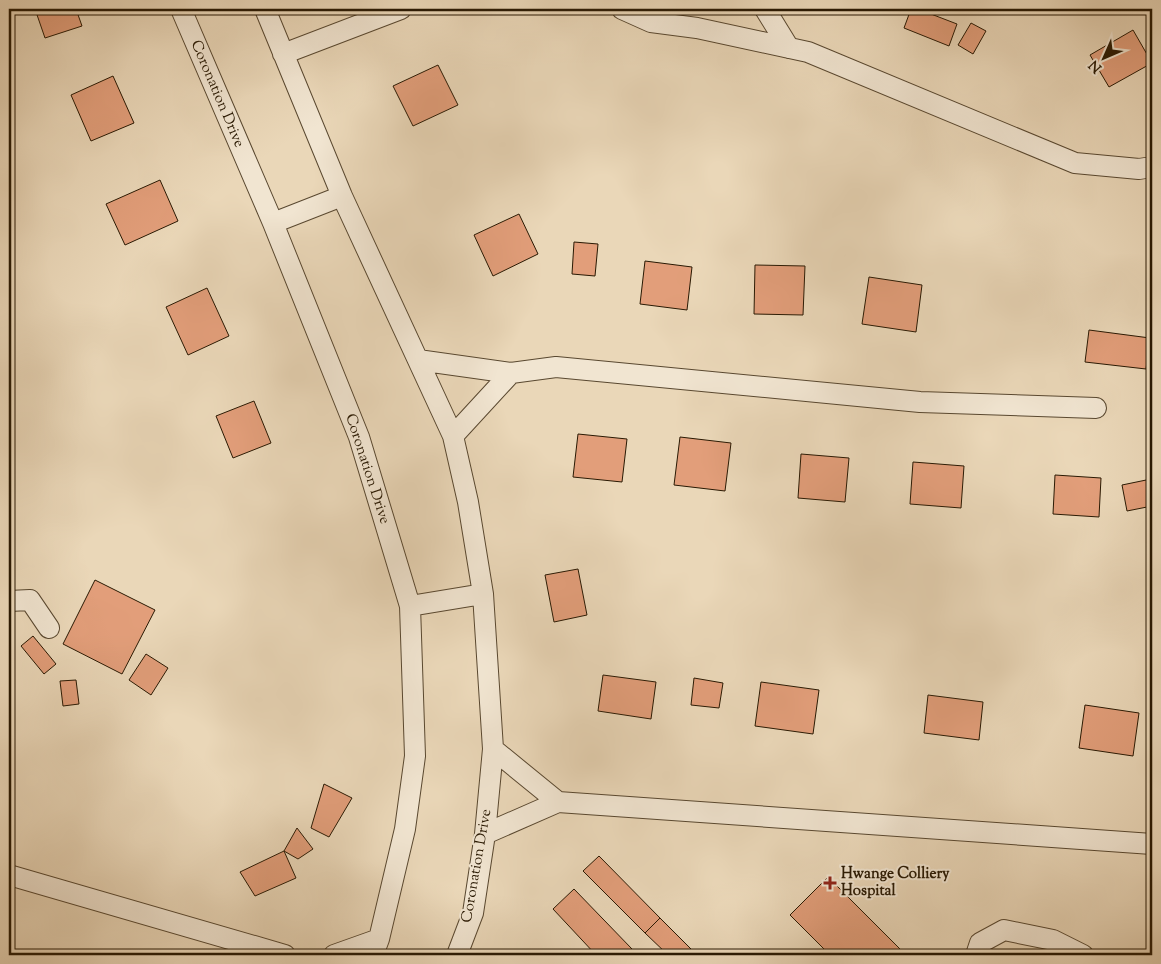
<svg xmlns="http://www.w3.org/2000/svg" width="1161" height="964" font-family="'Sorts Mill Goudy',serif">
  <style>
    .building { fill: #e29e7a; stroke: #291903 }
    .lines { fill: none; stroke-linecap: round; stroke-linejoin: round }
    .minor-casing { stroke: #594830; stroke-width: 22 }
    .minor { stroke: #f1e5d1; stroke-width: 20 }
    .poi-dot { fill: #8f2418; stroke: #f1e5d1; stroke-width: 2 }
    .labels { text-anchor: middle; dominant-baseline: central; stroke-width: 4; stroke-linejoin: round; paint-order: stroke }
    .street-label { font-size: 15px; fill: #291903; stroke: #f1e5d1 }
    .poi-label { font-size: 15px; font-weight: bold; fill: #291903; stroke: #f1e5d1; text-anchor: start }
  </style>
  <rect width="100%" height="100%" fill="#ead7b8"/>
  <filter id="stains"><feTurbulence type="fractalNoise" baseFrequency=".004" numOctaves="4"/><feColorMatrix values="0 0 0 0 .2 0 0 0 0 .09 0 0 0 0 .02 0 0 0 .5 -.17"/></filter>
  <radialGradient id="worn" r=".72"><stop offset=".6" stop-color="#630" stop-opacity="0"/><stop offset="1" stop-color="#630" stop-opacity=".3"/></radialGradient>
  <!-- building -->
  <path class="building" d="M35,9H76L82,26L45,38Z
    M911,9H918L957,24L949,46L904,28Z
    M971,23L986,31L973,54L958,45Z
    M1133,30L1152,63L1109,87L1090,55Z
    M438,65L458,105L413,126L393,86Z
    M113,76L134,123L91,141L71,95Z
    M160,180L178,221L125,245L106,204Z
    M519,214L538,254L493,276L474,235Z
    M574,242L598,244L595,276L572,274Z
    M645,261L692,267L687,310L640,304Z
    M755,265L805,266L803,315L754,314Z
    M869,277L922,285L916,332L862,324Z
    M207,288L229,336L188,355L166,307Z
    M1089,330L1150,338L1146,369L1085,362Z
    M254,401L271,443L233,458L216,416Z
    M578,434L627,439L622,482L573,477Z
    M680,437L731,443L725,491L674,485Z
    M801,454L849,458L845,502L798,498Z
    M913,462L964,466L961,508L910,504Z
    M1055,475L1101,478L1099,517L1053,514Z
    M1151,479L1152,489V506L1127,511L1122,485Z
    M578,569L587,615L554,622L545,575Z
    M95,580L155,610L122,674L63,644Z
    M33,636L56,664L44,674L21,646Z
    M146,654L168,668L151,695L129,680Z
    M603,675L656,682L651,719L598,711Z
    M694,678L723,683L719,708L691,705Z
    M76,680L79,704L63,706L60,681Z
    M761,682L819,690L813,734L755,726Z
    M928,695L983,702L979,740L924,733Z
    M1085,705L1139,713L1133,756L1079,748Z
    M324,784L352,798L329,837L311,828Z
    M297,828L313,849L298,859L284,851Z
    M284,851L296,878L255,896L240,872Z
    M599,856L660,918L645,933L583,871Z
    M828,877L906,955H830L790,915Z
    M574,889L632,949L626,955H596L553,909Z
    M660,918L694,952L691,955H668L645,933Z"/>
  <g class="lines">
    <defs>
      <path id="minor" d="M181,9L273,223L359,437L410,606L415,756L405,829L379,939L373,955
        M265,9L342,196L453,436L468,502L483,594L493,749L485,834L473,913L457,955
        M622,9L651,22L697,28L808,52L1075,163L1139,169L1152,167
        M765,9L789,48
        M283,54L401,9
        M273,223L342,196
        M418,360L511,373L556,367L920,402L1096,408
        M453,436L511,373
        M9,601L30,600L49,628
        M410,606L483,594
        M493,749L558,802
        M485,834L558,802L1152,844
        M9,875L285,955
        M334,955L379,939
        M976,955L980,943L1004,930L1053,940L1083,955"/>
    </defs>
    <!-- minor casing -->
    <use href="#minor" class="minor-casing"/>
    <!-- minor -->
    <use href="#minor" class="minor"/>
  </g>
  <!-- markers -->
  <path class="poi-dot" d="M827.5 875.5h5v5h5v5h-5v5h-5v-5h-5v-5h5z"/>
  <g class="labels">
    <!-- street labels -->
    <g class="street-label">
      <text transform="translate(217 94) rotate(67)">Coronation Drive</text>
      <text transform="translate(367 469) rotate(72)">Coronation Drive</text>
      <text transform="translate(477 866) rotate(-80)">Coronation Drive</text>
    </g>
    <!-- poi labels -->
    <g class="poi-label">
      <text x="841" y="874">Hwange Colliery<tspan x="841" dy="17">Hospital</tspan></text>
    </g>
  </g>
  <!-- margin -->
  <rect width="1161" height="964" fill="none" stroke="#ead7b8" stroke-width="30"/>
  <rect x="10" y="10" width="1141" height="944" fill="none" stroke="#291903" stroke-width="2.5"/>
  <rect x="15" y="15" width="1131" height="934" fill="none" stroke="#291903"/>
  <!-- north arrow -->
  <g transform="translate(1104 58) rotate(225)" stroke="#f1e5d1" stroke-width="4" paint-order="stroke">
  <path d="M0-4L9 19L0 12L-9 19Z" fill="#291903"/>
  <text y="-8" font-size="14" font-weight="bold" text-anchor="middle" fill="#291903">N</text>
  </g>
  <rect width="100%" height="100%" filter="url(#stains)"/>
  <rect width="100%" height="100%" fill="url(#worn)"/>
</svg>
